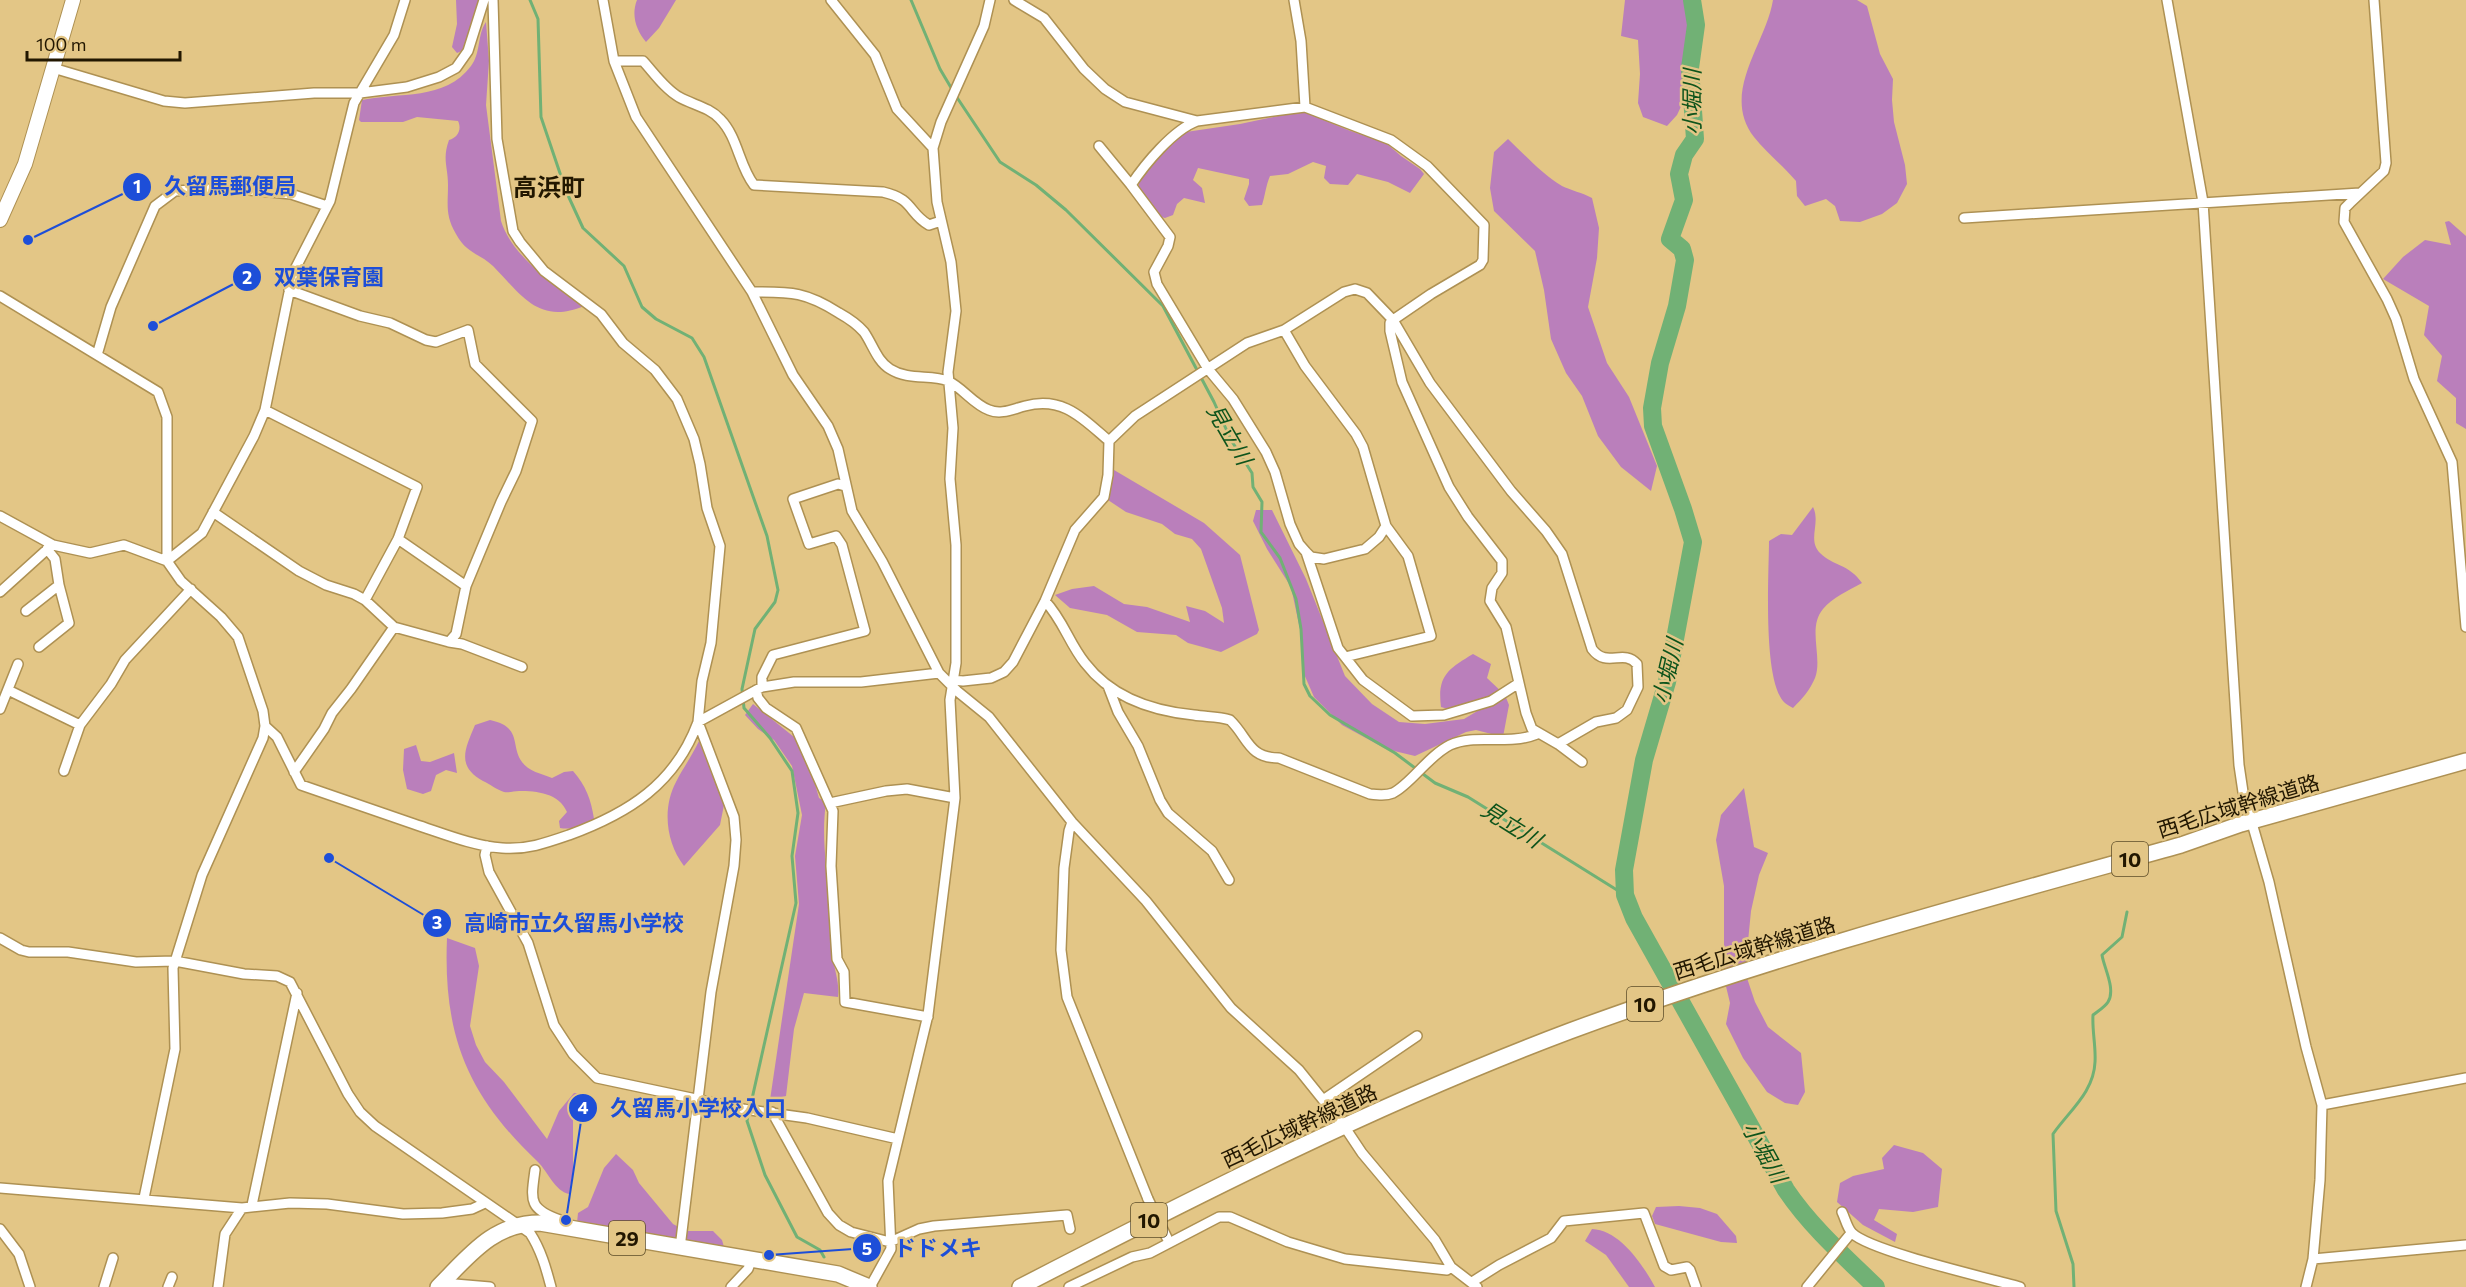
<svg xmlns="http://www.w3.org/2000/svg" width="2466" height="1287" font-family="Commissioner,'Noto Sans JP',sans-serif">
  <style>
    .forest { fill: #ba7fbb }
    .lines { fill: none; stroke-linecap: round; stroke-linejoin: round }
    .stream { stroke: #71b175; stroke-width: 3 }
    .river { stroke: #71b175; stroke-width: 18 }
    .minor-casing { stroke: #ae9153; stroke-width: 12 }
    .secondary-casing { stroke: #ae9153; stroke-width: 16 }
    .primary-casing { stroke: #ae9153; stroke-width: 18 }
    .minor { stroke: #fff; stroke-width: 9 }
    .secondary { stroke: #fff; stroke-width: 14 }
    .primary { stroke: #fff; stroke-width: 15 }
    .minor-bridge-casing { stroke: #ae9153; stroke-width: 12; stroke-linecap: butt }
    .minor-bridge { stroke: #fff; stroke-width: 9 }
    .labels { text-anchor: middle; dominant-baseline: central; stroke-width: 5; stroke-linejoin: round; paint-order: stroke }
    .shield { fill: #e3c686; stroke: #5c4c28; stroke-width: 1.5 }
    .shield-label { font-size: 20px; font-weight: bold; fill: #221700 }
    .street-label { font-size: 21px; fill: #221700; stroke: #e3c686 }
    .water-label { font-size: 22px; font-style: italic; fill: #0e541c; stroke: #e3c686 }
    .quarter-label { font-size: 24px; font-weight: bold; fill: #221700; stroke: #e3c686 }
    .leader { fill: none; stroke: #1d4ed8; stroke-width: 2 }
    .callout-dot { fill: #1d4ed8; stroke: #e3c686; stroke-width: 2 }
    .mark-label { font-size: 18px; text-anchor: middle; font-weight: bold; fill: #fff }
    .callout-label { font-size: 22px; text-anchor: middle; font-weight: bold; fill: #1d4ed8; stroke: #e3c686; stroke-width: 5; stroke-linejoin: round; paint-order: stroke }
  </style>
  <rect width="100%" height="100%" fill="#e3c686"/>
  <!-- forest -->
  <path class="forest" d="M456,0H480L464,50L457,53L452,47L457,24Z
    M637,0H676L659,28L646,42C636,30 631,15 637,0Z
    M1625,0H1686L1690,23L1685,98L1677,115L1667,126L1643,117L1638,103L1640,74L1638,40L1621,36Z
    M1773,0H1857L1867,6L1880,54L1893,79L1892,100L1894,122L1905,165L1907,184L1897,203L1882,214L1860,222L1840,221L1835,206L1826,199L1805,206L1797,196L1796,181C1783,166 1766,152 1754,137C1720,93 1766,44 1773,0Z
    M486,22L489,61L486,105L501,221C510,251 544,277 568,296C573,300 579,302 584,306C539,325 522,296 493,266C479,253 467,254 456,234C445,215 448,205 448,185C448,167 442,159 449,140C458,138 462,129 458,121L417,117L403,122H361L359,120L362,100C399,92 445,101 471,66C481,53 477,35 486,22Z
    M1302,111L1348,130L1386,143L1401,156L1420,169L1424,174L1410,193L1388,182L1357,174L1348,185L1330,184L1324,178L1326,166L1313,162L1288,174L1270,176C1266,185 1265,196 1262,205L1249,206L1244,199L1249,184V179L1198,168L1193,180L1202,188L1205,203L1184,198L1177,204L1173,215L1165,218L1158,216L1138,190L1140,178L1162,153L1186,132L1240,124Z
    M1508,139C1525,155 1542,174 1562,186C1570,190 1583,193 1592,198L1599,228L1597,258L1588,307L1607,363L1629,397L1657,466L1651,491L1621,467L1598,436L1582,396L1566,373L1551,339L1544,290L1535,251L1494,211L1490,188L1494,152Z
    M2449,221L2466,236V429L2456,423V398L2437,381L2442,356L2424,335L2429,306L2383,279L2403,257L2425,240L2451,245L2445,222Z
    M1114,470L1204,523L1240,555L1259,630L1257,634L1221,652L1188,643L1176,635L1137,632L1107,615L1070,608L1055,595L1072,589L1094,586L1124,604L1147,607L1190,622L1186,606L1205,611L1224,623L1222,608L1201,549L1192,539L1175,534L1162,524L1126,512L1108,500Z
    M1813,507C1821,523 1807,540 1820,553C1833,566 1849,564 1862,583C1849,590 1832,598 1823,609C1807,628 1823,657 1815,678C1810,690 1802,699 1793,708C1790,706 1787,705 1785,703C1762,683 1769,572 1769,541L1781,534L1792,535Z
    M1256,510H1272L1306,579L1345,676L1372,704L1399,722L1425,724L1464,719L1479,710L1458,712L1441,707C1437,676 1448,669 1473,654L1491,664L1487,678L1505,695L1509,705L1503,737L1476,730L1466,732L1415,756L1386,749L1342,725L1314,697L1304,674L1301,634L1291,587L1267,549L1253,521Z
    M753,704L804,745L819,798L826,802C821,839 827,868 830,905C832,922 831,939 833,956C834,970 840,983 838,997L804,993L794,1029L786,1096L770,1100L799,904L795,856L802,815L792,766L774,740L758,729L745,715Z
    M490,720C523,727 510,746 522,762C528,771 542,774 552,778L564,772L573,771C586,786 591,799 594,819C587,827 570,830 560,828L559,821L567,812C559,793 537,791 519,791C514,791 509,793 504,792C497,790 490,784 483,781C456,766 465,749 475,725Z
    M699,741L724,805L720,825L684,866C666,843 662,808 676,782C683,768 692,756 699,741Z
    M416,745L421,761L430,762L454,753L457,773L446,770L436,775L431,791L423,794L407,789L403,770L404,749Z
    M1744,788L1754,847L1768,853L1759,875L1751,911L1745,972L1755,1002L1768,1027L1801,1053L1805,1092L1798,1105L1785,1103L1767,1092L1743,1058L1726,1024L1730,1003L1724,978V886L1716,840L1721,815Z
    M447,938L475,948L479,966L470,1026L476,1045L485,1062L504,1082L547,1139L559,1111L574,1093L587,1094L573,1113V1170L569,1194C555,1191 548,1172 538,1162C467,1095 443,1035 447,938Z
    M1894,1145L1923,1153L1942,1169L1938,1207L1913,1212L1879,1209L1874,1220L1897,1234L1895,1242L1863,1225L1837,1202L1840,1183L1853,1176L1884,1169L1882,1158Z
    M616,1154L633,1170L639,1183L673,1224L686,1231H713L722,1240L724,1247L577,1223L578,1213L588,1207L604,1168Z
    M1679,1206L1700,1208L1717,1214L1736,1236L1737,1243L1721,1242L1655,1224L1652,1216L1656,1207Z
    M1592,1229C1620,1230 1643,1265 1655,1287H1629L1606,1255L1585,1241Z"/>
  <g class="lines">
    <!-- stream -->
    <path class="stream" d="M530,0L538,19L541,117L566,191L583,228L624,266L642,307L656,319L692,338L704,357L767,536L778,590L775,602L755,629L742,689L744,708L770,738L792,771L798,813L792,856L796,903L747,1121L765,1175L797,1237L820,1250L824,1257
      M911,0L940,69L953,91
      M956,96L1000,162L1036,185L1066,210L1163,306L1214,402L1231,440L1252,473L1253,487L1262,502L1261,532L1280,558L1296,599L1301,629L1304,684L1310,696L1330,715L1395,753L1435,783L1468,797L1625,895
      M2074,1287L2073,1264L2056,1211L2053,1134C2069,1111 2094,1092 2095,1062C2096,1046 2092,1031 2093,1015C2098,1011 2105,1007 2108,1002C2116,989 2104,968 2102,955L2122,937L2127,912"/>
    <!-- river -->
    <path class="river" d="M1692,0L1696,25L1690,68L1695,139L1684,155L1679,174L1684,200L1670,239L1682,249L1685,260L1677,306L1660,363L1652,408L1653,426L1683,509L1693,542L1667,682L1644,760L1624,870L1625,895L1634,918L1786,1190C1811,1227 1844,1256 1876,1287"/>
    <defs>
      <path id="minor" d="M493,0L497,139L513,231L520,242L544,271L601,314L623,343L655,370L677,399L694,439L700,464L707,508L720,546L711,643L702,681L698,722L734,817L736,840L734,866L711,992L680,1248
        M603,0L614,61L636,117L752,292L793,375L828,426L838,449L852,511L882,561L939,673L957,691L989,717L1072,822L1146,901L1231,1008L1299,1070L1344,1126L1362,1153L1435,1240L1451,1267L1477,1287
        M831,0L875,55L897,109L933,148
        M1014,0L1044,18L1084,69L1105,89L1125,102L1197,121L1305,107L1391,140L1427,166L1484,225L1483,260L1480,265L1431,294L1393,320L1390,323V331L1402,382L1449,487L1468,517L1502,561V573L1492,588L1490,601L1506,627L1526,713L1532,729L1558,744L1582,762
        M1294,0L1301,41L1305,107
        M2167,0L2203,202L2239,765L2243,792L2269,882L2306,1047L2322,1105L2320,1180L2313,1259L2306,1287
        M2374,0L2386,163L2384,171L2350,203L2345,208L2344,222L2387,299L2396,319L2414,379L2452,462L2466,627
        M614,61H643C654,73 665,89 679,97C693,105 709,107 720,119C738,137 739,166 754,185L883,192C914,199 908,213 929,225L941,221
        M53,68L164,101L185,103L314,93H360L407,87L439,77L456,68L468,51L484,0
        M1099,146L1131,185L1170,237L1168,246L1154,272L1157,284L1208,369L1233,399L1266,452L1275,472L1290,524L1299,544L1306,552L1311,557L1324,559L1365,549L1379,537L1386,526L1363,447L1356,434L1305,366L1284,330
        M1131,185C1145,164 1173,130 1197,121
        M1964,218L2360,193
        M752,292C790,292 805,291 839,313C848,318 857,324 864,332C873,345 877,361 890,369C909,381 930,374 948,381C963,388 973,404 989,410C1001,415 1013,409 1025,406C1063,396 1082,418 1109,441
        M0,296L158,392L167,417V561L181,581L221,617L238,637L263,711L265,726L263,738L202,875L173,968L175,1049L144,1198
        M97,355L111,307L155,206L175,191L228,188L291,194L327,206
        M265,410L417,487L398,539L365,600
        M213,512L299,571L326,585L354,594L365,600L394,627L449,642L456,634L466,586L501,502L516,471L532,421L475,364L468,330L436,342L426,340L390,323L360,316L289,290
        M0,516L53,545L90,553L124,545L167,561L202,533L254,436L265,410L293,273L330,201L354,103L394,35L405,0
        M398,539L466,586
        M1306,552L1338,648L1363,680L1412,716L1444,715L1491,701L1519,683
        M0,592L52,545
        M1045,601C1063,620 1069,643 1085,663C1111,697 1152,711 1194,715C1206,717 1218,716 1230,720C1248,737 1248,758 1279,758L1370,794C1378,795 1386,796 1393,793C1411,784 1428,756 1450,745C1475,733 1508,746 1537,734
        M26,611L59,585L55,559L47,549
        M449,642L462,644L522,667
        M39,647L69,623L59,585
        M1345,657L1431,636L1408,556L1386,526
        M953,680L963,681L991,678L1004,672L1013,662L1045,601L1075,530L1104,497L1108,475L1109,441L1135,416L1247,343L1284,330L1344,292L1355,289L1367,293L1393,320L1430,383L1511,491L1546,531L1562,554L1592,649C1607,669 1623,648 1637,664L1638,687L1627,710L1616,718L1596,722L1558,744
        M1108,686L1118,712L1138,746L1160,800L1168,813L1212,851L1229,880
        M762,687V677L773,655L865,631L842,545L836,536L809,544L793,499L838,484L845,486
        M8,690L80,725
        M756,690L758,698L766,708L796,728L833,811L831,866L837,959L844,972L845,1002L928,1017
        M0,709L18,664
        M265,726L277,737L301,785C339,798 376,811 414,824C442,833 473,846 502,848C526,850 546,843 569,835C629,813 675,784 698,722L762,687L794,682H861L939,673
        M64,771L80,725L111,684L125,660L191,589
        M294,772L324,729L332,713L351,689L394,627
        M830,803L886,791L907,789L955,798
        M1072,822L1069,831L1064,868L1061,950L1067,997L1148,1199
        M487,846L485,855L489,872L528,943L554,1025L573,1054L597,1078L743,1109L807,1118L898,1139
        M0,938L21,950L29,952H68L136,962L175,961L244,974L277,976L290,982L348,1094L360,1112L375,1126L530,1233C541,1250 546,1268 551,1287
        M1323,1100L1417,1036
        M2322,1105L2466,1078
        M772,1112L828,1213L839,1225L851,1232L890,1242L919,1229L934,1226L1067,1215L1070,1229
        M535,1170C531,1200 528,1209 560,1220L561,1225
        M0,1188L242,1208L290,1203L327,1204L403,1214L442,1213L472,1209L485,1203
        M252,1205L297,993
        M1842,1212C1845,1218 1847,1228 1852,1233C1870,1251 1988,1278 2020,1287
        M0,1229L19,1254L30,1287
        M2313,1259L2466,1245
        M1472,1282L1499,1265L1551,1238L1564,1221L1644,1213L1664,1266L1671,1270L1687,1267L1690,1270L1696,1287
        M104,1287L113,1258
        M168,1287L172,1277
        M218,1287L225,1234L242,1208
        M439,1287L455,1284L490,1287
        M731,1287L748,1269L751,1261
        M870,1287L891,1249L888,1181L928,1015L955,798L950,700L956,663V545L950,479L953,428L948,372L956,311L951,262L937,202L933,148L941,122L984,26L990,0
        M1069,1287L1132,1257L1150,1253L1219,1217H1230L1288,1242L1345,1259L1447,1270L1451,1267
        M1807,1287L1851,1233"/>
      <path id="secondary" d="M0,220L25,164L73,0"/>
      <path id="primary" d="M438,1287C469,1256 493,1223 540,1223L838,1274L869,1287
        M1020,1287C1200,1194 1381,1102 1570,1031C1770,957 1976,902 2181,845L2241,824L2466,761"/>
    </defs>
    <!-- minor casing -->
    <use href="#minor" class="minor-casing"/>
    <!-- secondary casing -->
    <use href="#secondary" class="secondary-casing"/>
    <!-- primary casing -->
    <use href="#primary" class="primary-casing"/>
    <!-- minor -->
    <use href="#minor" class="minor"/>
    <!-- secondary -->
    <use href="#secondary" class="secondary"/>
    <!-- primary -->
    <use href="#primary" class="primary"/>
    <defs>
      <path id="minor-bridge" d="M1148,1199L1167,1238"/>
    </defs>
    <!-- minor-bridge casing -->
    <use href="#minor-bridge" class="minor-bridge-casing"/>
    <!-- minor-bridge -->
    <use href="#minor-bridge" class="minor-bridge"/>
  </g>
  <g class="labels">
    <!-- shield labels -->
    <g class="shield">
      <rect x="2112" y="842" width="36" height="34" rx="4.5"/>
      <rect x="1627" y="987" width="36" height="34" rx="4.5"/>
      <rect x="1131" y="1203" width="36" height="34" rx="4.5"/>
      <rect x="609" y="1221" width="36" height="34" rx="4.5"/>
    </g>
    <g class="shield-label">
      <text x="2130" y="859">10</text>
      <text x="1645" y="1004">10</text>
      <text x="1149" y="1220">10</text>
      <text x="627" y="1238">29</text>
    </g>
    <!-- street labels -->
    <g class="street-label">
      <text transform="translate(2238 805) rotate(-17)">西毛広域幹線道路</text>
      <text transform="translate(1754 947) rotate(-17)">西毛広域幹線道路</text>
      <text transform="translate(1299 1125) rotate(-25)">西毛広域幹線道路</text>
    </g>
    <!-- water labels -->
    <g class="water-label">
      <text transform="translate(1691 102) rotate(-90)">小堀川</text>
      <text transform="translate(1230 434) rotate(60)">見立川</text>
      <text transform="translate(1667 671) rotate(-77)">小堀川</text>
      <text transform="translate(1512 824) rotate(32)">見立川</text>
      <text transform="translate(1765 1152) rotate(61)">小堀川</text>
    </g>
    <!-- quarter labels -->
    <g class="quarter-label">
      <text x="549" y="186">高浜町</text>
    </g>
  </g>
  <!-- callouts -->
  <path class="leader" d="M28 240L137 187M153 326L247 277M329 858L437 923M566 1220L583 1108M769 1255L867 1248"/>
  <g class="callout-dot">
    <circle cx="28" cy="240" r="6"/>
    <circle cx="153" cy="326" r="6"/>
    <circle cx="329" cy="858" r="6"/>
    <circle cx="566" cy="1220" r="6"/>
    <circle cx="769" cy="1255" r="6"/>
    <circle cx="137" cy="187" r="15"/>
    <circle cx="247" cy="277" r="15"/>
    <circle cx="437" cy="923" r="15"/>
    <circle cx="583" cy="1108" r="15"/>
    <circle cx="867" cy="1248" r="15"/>
  </g>
  <g class="mark-label">
    <text x="137" y="193">1</text>
    <text x="247" y="284">2</text>
    <text x="437" y="929">3</text>
    <text x="583" y="1114">4</text>
    <text x="867" y="1255">5</text>
  </g>
  <g class="callout-label">
    <text x="230" y="194">久留馬郵便局</text>
    <text x="329" y="285">双葉保育園</text>
    <text x="574" y="931">高崎市立久留馬小学校</text>
    <text x="698" y="1116">久留馬小学校入口</text>
    <text x="938" y="1256">ドドメキ</text>
  </g>
  <!-- scale -->
  <path d="M27 51v9h153v-9" fill="none" stroke="#221700" stroke-width="3"/>
  <text x="36" y="51" font-size="18" fill="#221700" stroke="#e3c686" stroke-width="4.5" paint-order="stroke">100 m</text>
</svg>
